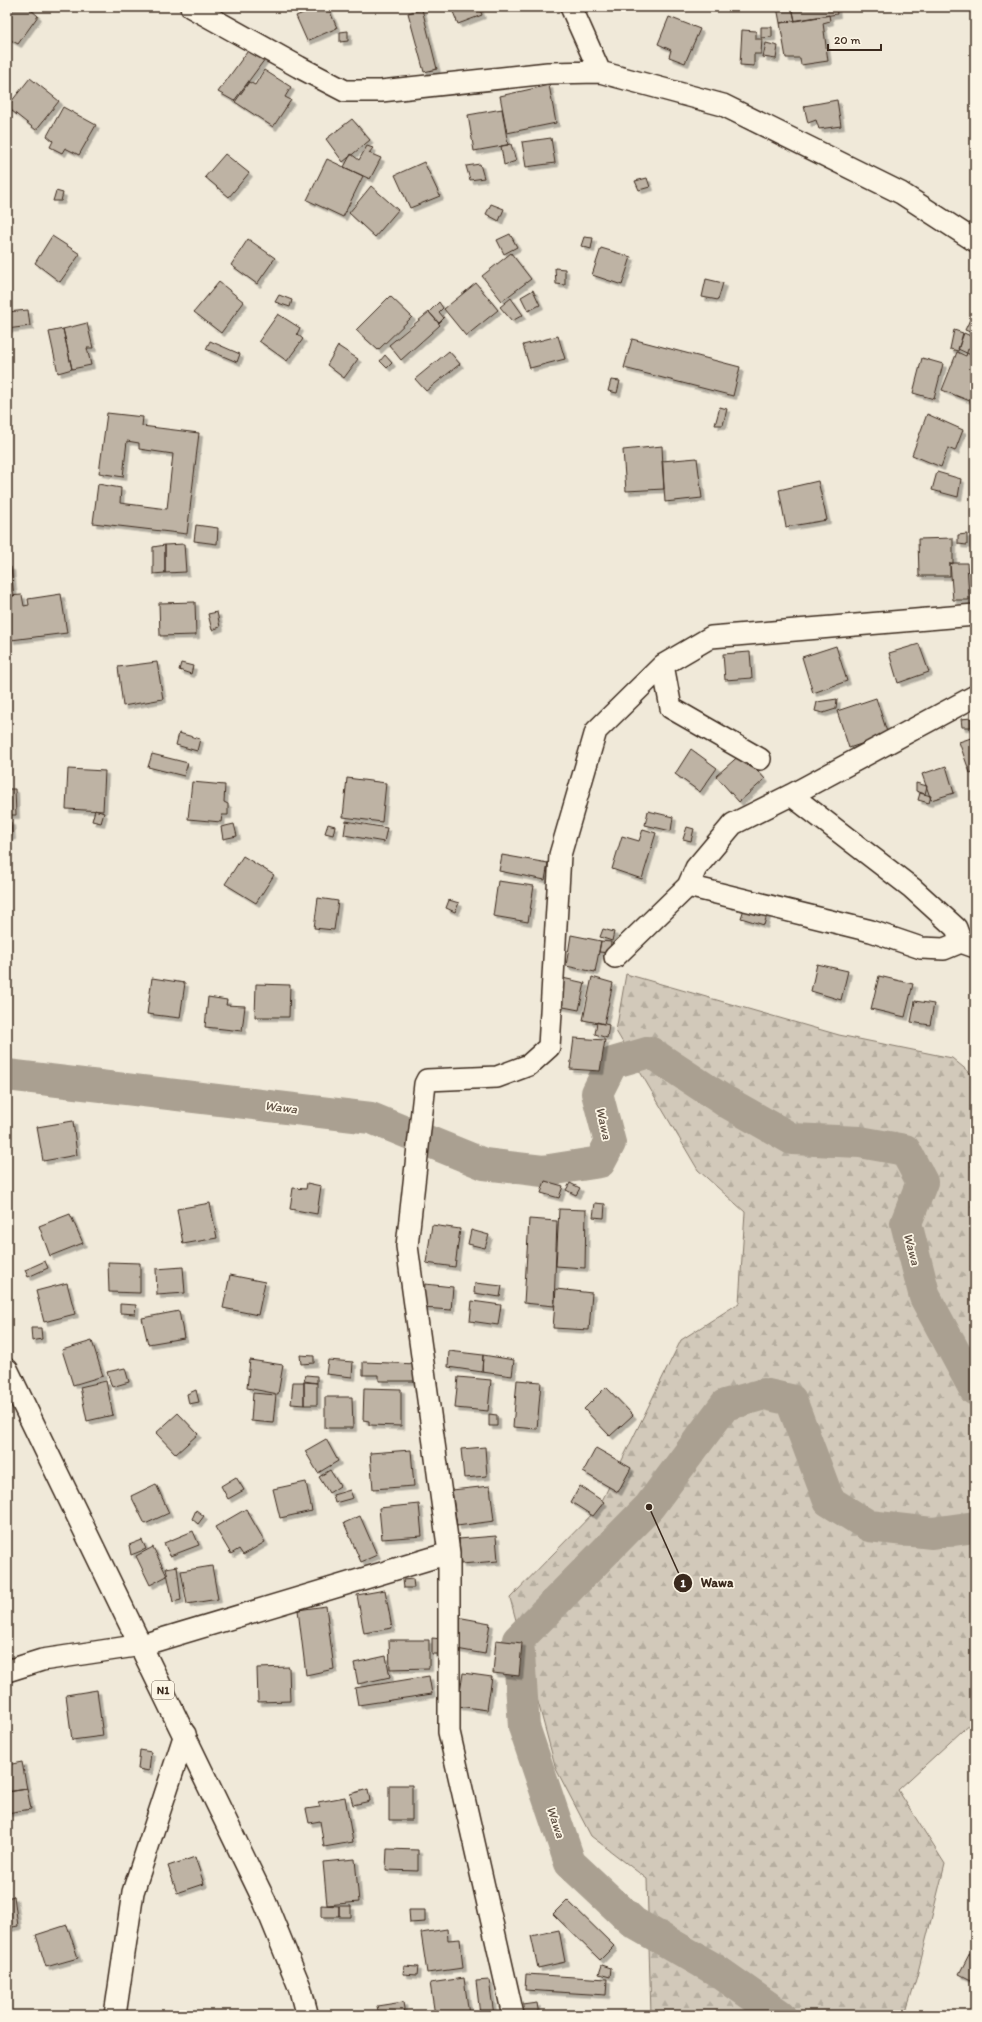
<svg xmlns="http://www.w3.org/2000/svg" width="982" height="2022" font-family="Itim,sans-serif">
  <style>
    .forest { fill: url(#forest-firs); stroke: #867a6c }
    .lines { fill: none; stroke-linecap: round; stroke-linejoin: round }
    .river { stroke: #aaa091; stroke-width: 32 }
    .building { fill: #beb3a4; stroke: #3b2a1e; filter: url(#shadow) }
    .minor-casing { stroke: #3b2a1e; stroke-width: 24 }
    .highway-casing { stroke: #3b2a1e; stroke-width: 25 }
    .minor { stroke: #fcf5e5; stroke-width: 21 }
    .highway { stroke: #fcf5e5; stroke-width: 22 }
    .labels { text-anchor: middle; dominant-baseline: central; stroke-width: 3.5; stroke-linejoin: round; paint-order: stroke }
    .shield { fill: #fcf5e5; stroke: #75675a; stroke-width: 1 }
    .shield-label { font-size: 11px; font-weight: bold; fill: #3b2a1e }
    .water-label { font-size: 13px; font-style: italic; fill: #625346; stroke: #fcf5e5 }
    .leader { fill: none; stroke: #3b2a1e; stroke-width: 1.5 }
    .callout-dot { fill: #3b2a1e; stroke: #fcf5e5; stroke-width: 1.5 }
    .mark-label { font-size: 12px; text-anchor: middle; font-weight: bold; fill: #fff }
    .callout-label { font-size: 13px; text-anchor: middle; font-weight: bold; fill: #3b2a1e; stroke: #fcf5e5; stroke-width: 3.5; stroke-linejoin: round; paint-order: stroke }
  </style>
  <defs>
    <pattern id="forest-firs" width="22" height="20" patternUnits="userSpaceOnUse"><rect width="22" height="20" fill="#d2c9ba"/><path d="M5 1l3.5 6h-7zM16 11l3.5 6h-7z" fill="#b5ad9f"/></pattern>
    <filter id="shadow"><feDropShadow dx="3.5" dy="3.5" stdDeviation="0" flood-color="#0004"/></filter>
  </defs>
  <rect width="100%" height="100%" fill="#f0e9d9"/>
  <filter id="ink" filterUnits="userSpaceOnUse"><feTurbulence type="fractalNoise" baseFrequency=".025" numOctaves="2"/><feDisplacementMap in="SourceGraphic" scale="8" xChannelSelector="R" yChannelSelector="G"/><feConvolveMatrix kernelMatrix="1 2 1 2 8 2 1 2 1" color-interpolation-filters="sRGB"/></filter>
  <g filter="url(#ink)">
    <!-- forest -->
    <path class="forest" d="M626,974L839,1035L952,1058L975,1077V1719L898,1790L945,1864L917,1976L905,2015H651L647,1879L591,1836L556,1769L510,1598L599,1507L681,1340L739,1303L745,1212L698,1170L616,1031Z"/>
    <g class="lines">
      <!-- river -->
      <path class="river" d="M7,1075L371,1118L484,1164L543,1171L600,1162L610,1143L597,1093L612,1063L650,1052L723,1100L792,1139L860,1142L905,1150L922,1182L906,1223L925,1297L975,1390
        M780,2015L716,1970L634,1923L570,1863L524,1727L518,1640L649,1507L725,1405L764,1394L791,1400L829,1501L869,1526L932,1533L975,1527"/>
    </g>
    <!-- building -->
    <path class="building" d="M7,7H31L30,9L38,16L18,44L7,38Z
      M317,7H328L337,28L307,41L296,16Z
      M451,7H479L482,15L458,24Z
      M777,7H792L795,21L780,23Z
      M792,7H836L837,14L795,21Z
      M422,9L437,69L424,72L408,13Z
      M829,15L830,21L823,23L828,61L801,65L800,58H786L780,23Z
      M669,17L700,29L685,63L669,57L671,50L658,44Z
      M761,27H772V37L761,38Z
      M742,30L756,31V39H762L761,54H754V66L740,65Z
      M348,31V41L340,42V32Z
      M766,43L778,46L776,59L763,57Z
      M250,48L265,59L234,101L218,92Z
      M264,70L291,87L285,97L291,100L273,127L235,102L249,82L255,85Z
      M30,78L59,101L36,130L7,107Z
      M549,85L556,123L507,133L500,96Z
      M837,100L841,126L819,129L816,120L808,123L804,106Z
      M63,107L96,125L79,155L65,148L62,153L50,147L53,141L47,136Z
      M502,109L508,145L474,151L468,115Z
      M352,119L370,140L343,162L326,139Z
      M551,138L555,163L526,167L522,142Z
      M511,144L516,161L504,165L501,146Z
      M367,146L373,148L369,153L381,158L370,179L344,167L351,154L359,160Z
      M225,154L249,173L229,197L205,177Z
      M327,159L363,176L343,217L307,200Z
      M424,162L440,196L410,208L395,175Z
      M480,164L484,178L470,180L466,166Z
      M647,178L650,187L639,190L635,181Z
      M371,186L398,210L375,237L349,213Z
      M56,191L63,193L61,201H53Z
      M491,204L504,209L499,221L486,214Z
      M510,234L517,247L504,254L497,240Z
      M52,236L80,254L60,282L35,263Z
      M584,237L593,238L591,249L581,246Z
      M248,239L275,258L257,284L231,265Z
      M601,248L631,257L622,285L592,275Z
      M511,253L531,279L502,301L482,276Z
      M555,268L565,269V285L556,284Z
      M706,279L723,283L718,300L702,297Z
      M219,282L244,302L221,333L194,312Z
      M476,283L498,310L466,336L444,309Z
      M533,290L540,305L528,311L521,297Z
      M279,295L292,300L290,307L275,302Z
      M390,296L412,317L378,350L356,330Z
      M511,298L523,315L512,321L500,307Z
      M439,302L443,308L439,312L444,318L439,323L429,312Z
      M975,309V334L965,330Z
      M28,310L30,326L7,329V312Z
      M429,312L440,325L401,360L389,345Z
      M278,314L300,328L297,334L303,339L287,361L259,341Z
      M87,323L93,348H87L91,365L72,369L63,329Z
      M63,329L72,369L58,373L49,332Z
      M954,330L963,333L958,351L950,349Z
      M964,333L975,338L971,355L958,349Z
      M558,336L565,359L530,368L523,345Z
      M632,339L740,367L733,396L624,368Z
      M210,341L240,354L237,362L206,349Z
      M338,346L358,359L344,378L327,365Z
      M968,349L975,352V403L942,390L957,352L966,356Z
      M449,351L460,364L426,391L415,379Z
      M385,355L392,363L387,368L380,361Z
      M922,358L943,364L934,399L913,393Z
      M611,380L620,381L617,393L608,391Z
      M720,407L727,409L723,425H715Z
      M107,413L143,417L142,426L199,433L187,534L93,523L98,484L121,488L120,503L167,509L173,454L139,449V443L127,441L123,477L99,473Z
      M927,414L963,430L955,451L948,448L941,467L912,455Z
      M662,446L664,489L626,491L623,450Z
      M697,458L702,498L665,502L662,461Z
      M937,472L961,479L958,497L932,490Z
      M818,481L827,520L786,527L779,490Z
      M196,525L218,528L217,544L194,541Z
      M967,534V545L958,544V535Z
      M953,538V564L950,563V576H919L918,539Z
      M184,544L186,572L165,573V545Z
      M165,545V573L153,574V547Z
      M950,563H967L969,600H953Z
      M7,567H11L14,596H7Z
      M61,594L67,633L11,640L9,618L7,619V596L22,595L24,606L29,605L28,599Z
      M195,602L196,635L160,636L159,603Z
      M217,612L220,627L212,630L208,614Z
      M919,644L929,672L898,683L889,653Z
      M836,646L847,681L813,693L802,657Z
      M750,652L752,678L725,680L723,654Z
      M157,662L163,699L123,706L118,667Z
      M181,663L193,666L191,674L179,670Z
      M876,698L888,735L849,748L837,711Z
      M837,699L836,709L823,713L815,711L817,702Z
      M971,718V727H962L961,719Z
      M179,733L200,739L197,751L176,745Z
      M974,737L975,771L970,773L959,742Z
      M691,749L717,768L700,792L675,774Z
      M742,753L765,779L739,802L716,776Z
      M152,754L188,763L184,776L148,767Z
      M946,766L954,793L931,800L922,774Z
      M68,769L105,771L103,811L66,809Z
      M347,778L386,783L382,822L343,817Z
      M192,782L225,785L224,802L228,804V815H222L221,822L188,819Z
      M916,783L927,786L925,794L916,791Z
      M7,789H15L16,815H7Z
      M920,793L931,796L929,803L918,800Z
      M95,810L104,813L101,823L92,821Z
      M648,811L673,817L671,831L645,825Z
      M346,821L387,828L384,842L344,835Z
      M7,822H11L12,836L7,837Z
      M234,824L237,836L223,839L221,827Z
      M328,824L335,826L333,835L325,833Z
      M687,827L694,829L691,841L683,839Z
      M643,829L656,833L642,879L612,869L622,836L639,841Z
      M502,855L548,863L545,880L499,871Z
      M243,856L274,875L256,903L225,884Z
      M498,881L534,886L528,922L493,916Z
      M318,898L338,901L334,930L314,928Z
      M449,900L459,903L455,912L446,908Z
      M746,903L769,908L764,925L741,918Z
      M603,929L614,932L612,941L600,937Z
      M571,935L601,941L595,972L566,966Z
      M601,941L611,942L610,953L599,952Z
      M817,964L848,971L841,1000L811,991Z
      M879,976L913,984L905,1017L871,1009Z
      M558,977L585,983L579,1010L553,1005Z
      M592,977L613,983L604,1024L583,1020Z
      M152,978L185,983L180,1018L147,1014Z
      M256,984L290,985L289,1017H255Z
      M208,997L227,1000L226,1005L245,1006L242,1031L205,1027Z
      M915,1001L934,1004L930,1025L911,1022Z
      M597,1022L609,1025L607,1038L595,1034Z
      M574,1038L605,1040L600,1071L570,1069Z
      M73,1121L77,1155L43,1161L37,1127Z
      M545,1181L563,1186L559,1198L541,1193Z
      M307,1183L321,1186L317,1214L290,1209L293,1188L306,1189Z
      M570,1183L580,1188L576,1195L566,1190Z
      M210,1203L217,1238L183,1244L177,1209Z
      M595,1203L605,1204L604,1218L593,1217Z
      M559,1209L586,1210L585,1268L556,1266Z
      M70,1214L83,1243L50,1256L39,1226Z
      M529,1219L557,1221L554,1306L524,1303Z
      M432,1225L460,1229L455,1267L426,1263Z
      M471,1230L489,1235L485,1248L468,1244Z
      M45,1261L48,1268L28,1277L25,1270Z
      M108,1262L140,1263V1293L109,1292Z
      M183,1267L185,1293L157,1295L156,1269Z
      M230,1275L265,1282L258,1315L223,1308Z
      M67,1283L75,1314L44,1322L36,1291Z
      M475,1283L502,1286L500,1297L474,1293Z
      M425,1284L453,1287L451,1310L423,1308Z
      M556,1289L592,1293L589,1330L553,1328Z
      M472,1301L501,1305L498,1325L470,1321Z
      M120,1304L136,1305L135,1314L120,1313Z
      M179,1311L184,1338L148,1344L142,1318Z
      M31,1328H41L42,1339L32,1341Z
      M92,1341L103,1376L73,1385L62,1350Z
      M449,1351L483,1355L482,1372L448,1367Z
      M300,1355L314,1356V1363L301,1364Z
      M483,1355L514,1360L512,1376L482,1372Z
      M250,1360L283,1365L278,1394L247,1388Z
      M328,1360L353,1362L352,1377L326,1374Z
      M363,1362L419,1364V1381H379V1375H363Z
      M125,1368L129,1382L112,1387L107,1372Z
      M306,1375L317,1376V1383L304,1381Z
      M458,1377L491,1380L488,1411L455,1408Z
      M517,1380L541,1382L537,1429L513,1427Z
      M106,1381L113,1415L87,1421L80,1387Z
      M293,1382H304V1405L291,1404Z
      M304,1382L317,1383V1405H304Z
      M606,1387L633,1415L610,1436L584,1409Z
      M364,1388L401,1389V1426L369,1425V1421L363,1420Z
      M196,1390L199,1402L189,1404L187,1394Z
      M253,1393L276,1395L273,1423L251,1421Z
      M325,1397H352L353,1428H325Z
      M178,1413L198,1434L176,1454L156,1433Z
      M489,1414L497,1415V1426H489Z
      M326,1439L338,1461L318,1473L305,1451Z
      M485,1447L487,1476L464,1478L461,1449Z
      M596,1448L631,1468L618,1492L583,1472Z
      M411,1450L414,1486L373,1489L370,1453Z
      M330,1470L340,1486L329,1493L319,1477Z
      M236,1477L244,1490L228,1499L221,1486Z
      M306,1482L312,1511L280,1518L273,1489Z
      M156,1484L169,1513L145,1524L131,1496Z
      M490,1486L494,1521L457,1526L452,1490Z
      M580,1486L604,1502L593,1516L571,1502Z
      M350,1490L353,1498L335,1503L333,1495Z
      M419,1504L422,1536L382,1539L379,1508Z
      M246,1509L265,1542L243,1555L239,1549L231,1554L215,1527Z
      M196,1510L204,1516L198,1524L192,1519Z
      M360,1516L377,1555L361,1562L344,1523Z
      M193,1531L199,1545L170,1556L164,1543Z
      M496,1536L498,1561L461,1564L459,1539Z
      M142,1540L146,1549L131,1555L129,1545Z
      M153,1547L167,1576L150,1585L136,1556Z
      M177,1566L181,1600L173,1602L166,1568Z
      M212,1566L218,1599L187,1604L181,1571Z
      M413,1579L414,1588H404L403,1580Z
      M385,1590L392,1628L364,1633L357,1595Z
      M326,1606L334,1669L306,1675L298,1610Z
      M457,1617L490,1623L485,1654L451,1648Z
      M432,1638L442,1639L443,1654H432Z
      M389,1640H429V1668L390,1669Z
      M496,1640L522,1643L519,1676L493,1673Z
      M386,1656L390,1677L358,1684L354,1663Z
      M289,1667L290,1701L258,1702L257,1668Z
      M463,1673L492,1677L487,1710L458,1706Z
      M429,1676L432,1694L358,1705L355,1688Z
      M97,1690L103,1736L72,1740L66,1695Z
      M140,1750L151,1752L149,1771L138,1769Z
      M22,1762L27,1789L7,1792V1765Z
      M389,1785H412V1820H389Z
      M27,1789L31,1809L7,1813V1792Z
      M368,1789L370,1801L353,1805L350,1794Z
      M345,1797L353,1842L324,1847L320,1821L309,1823L306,1809L320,1807L318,1802Z
      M387,1849L418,1850V1871L386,1870Z
      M195,1857L204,1884L177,1893L168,1866Z
      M355,1859L359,1902L327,1905L323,1862Z
      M14,1896L18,1926L7,1928V1898Z
      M567,1900L614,1946L600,1960L553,1914Z
      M321,1905L339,1906V1917H321Z
      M339,1906H351V1917H339Z
      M409,1910H425V1922L410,1923Z
      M67,1925L78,1958L46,1967L36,1935Z
      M447,1929L448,1940L460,1939L463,1968L427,1973L421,1933Z
      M559,1930L565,1962L538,1968L531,1936Z
      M975,1943V1982L959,1974Z
      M602,1965L611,1968L610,1977L599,1974Z
      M404,1966L418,1967L417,1975L403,1974Z
      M526,1974L607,1979L606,1995L525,1990Z
      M464,1978L469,2015H435L430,1983Z
      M489,1980L494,2015H480L476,1981Z
      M403,2002L405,2015H379L377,2006Z
      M537,2003L539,2015H523L522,2005Z"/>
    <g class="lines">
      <defs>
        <path id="minor" d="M191,7L299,67L345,91H381L548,73L600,72L723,105L901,193L975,241
          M571,7L600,72
          M760,759L671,708L663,665L711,637L975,615
          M791,795L912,888L956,928L961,942
          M688,886L871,931L921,948L944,949L961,942L975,947
          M615,957L688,886L696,868L733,824L791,795L975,696
          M7,1671L42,1660L142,1645L449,1553
          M115,2015L133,1892L185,1734
          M513,2015L449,1732V1553L407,1246L425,1084L427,1080L497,1077L529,1065L549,1047L560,855L596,731L663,665"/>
        <path id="highway" d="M7,1370L264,1900L300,1988L307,2015"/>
      </defs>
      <!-- minor casing -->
      <use href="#minor" class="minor-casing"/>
      <!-- highway casing -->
      <use href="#highway" class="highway-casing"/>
      <!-- minor -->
      <use href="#minor" class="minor"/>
      <!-- highway -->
      <use href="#highway" class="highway"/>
    </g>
  </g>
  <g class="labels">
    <!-- shield labels -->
    <rect class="shield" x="152" y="1681" width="22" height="18" rx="3"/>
    <g class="shield-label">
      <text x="163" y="1690">N1</text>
    </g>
    <!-- water labels -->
    <g class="water-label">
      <text transform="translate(281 1107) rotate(7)">Wawa</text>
      <text transform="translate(604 1123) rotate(77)">Wawa</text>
      <text transform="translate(912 1249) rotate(75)">Wawa</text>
      <text transform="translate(556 1822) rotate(71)">Wawa</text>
    </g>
  </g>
  <!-- callouts -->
  <path class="leader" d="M649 1507L683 1583"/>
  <g class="callout-dot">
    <circle cx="649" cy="1507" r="4"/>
    <circle cx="683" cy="1583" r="10"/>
  </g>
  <g class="mark-label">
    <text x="683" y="1587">1</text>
  </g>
  <g class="callout-label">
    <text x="717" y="1587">Wawa</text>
  </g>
  <!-- margin -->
  <rect width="982" height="2022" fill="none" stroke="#fcf5e5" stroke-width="24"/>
  <rect x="12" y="12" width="958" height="1998" fill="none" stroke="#3b2a1e" stroke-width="1.5" filter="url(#ink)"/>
  <!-- scale -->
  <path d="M828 44v6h53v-6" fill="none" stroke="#3b2a1e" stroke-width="2"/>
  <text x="834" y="44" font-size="12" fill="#3b2a1e" stroke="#fcf5e5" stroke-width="3" paint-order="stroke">20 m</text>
</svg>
